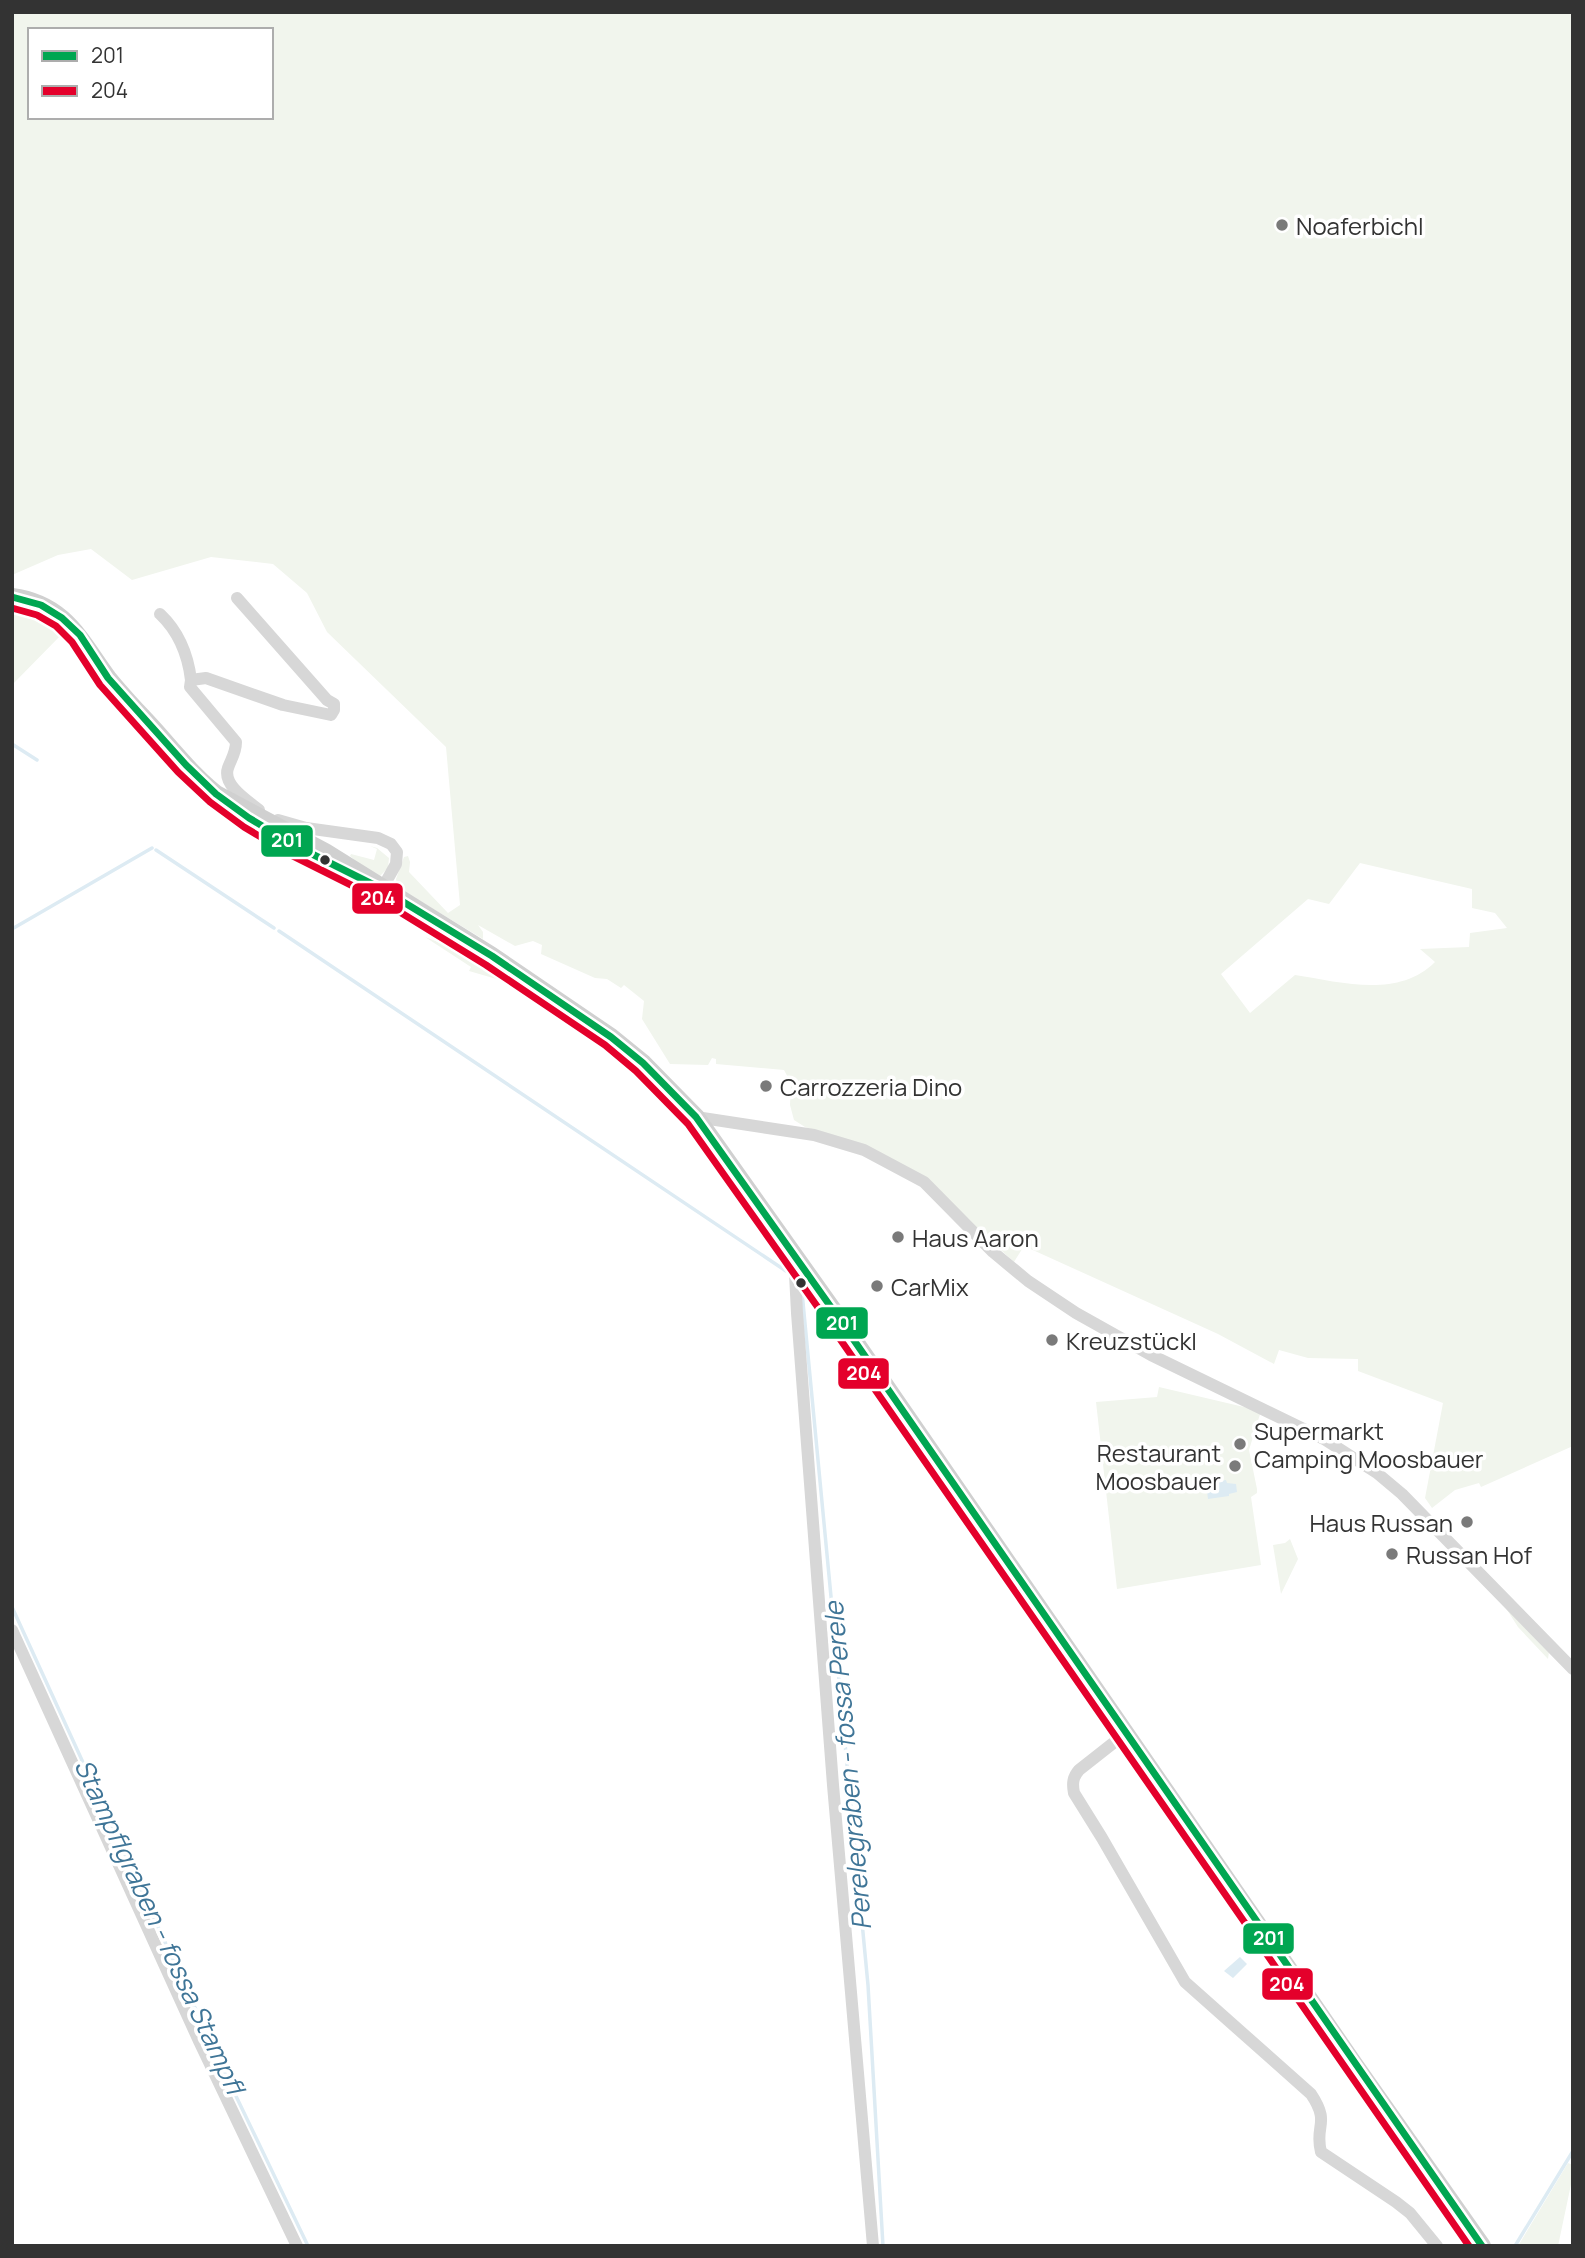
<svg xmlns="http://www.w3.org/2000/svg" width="1585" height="2258" font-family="Manrope,sans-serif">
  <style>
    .green { fill: #f1f5ed; fill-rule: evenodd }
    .water { fill: #ddebf3 }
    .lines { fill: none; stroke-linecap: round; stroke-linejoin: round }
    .stream { stroke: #ddebf3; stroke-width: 3.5 }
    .minor { stroke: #d7d7d7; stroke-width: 12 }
    .secondary { stroke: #d0d0d0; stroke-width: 18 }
    .bus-1-casing { stroke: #fff; stroke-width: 12 }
    .bus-2-casing { stroke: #fff; stroke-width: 12 }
    .bus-1 { stroke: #00a651; stroke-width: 7 }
    .bus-2 { stroke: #e4002b; stroke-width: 7 }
    .poi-dot { fill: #7a7a7a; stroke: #fff; stroke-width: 2.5 }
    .bus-dot { fill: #333; stroke: #fff; stroke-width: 2.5 }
    .labels { text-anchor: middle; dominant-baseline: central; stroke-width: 7; stroke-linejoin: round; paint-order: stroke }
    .poi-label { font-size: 24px; fill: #333; stroke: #fff; text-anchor: start }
    .water-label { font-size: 26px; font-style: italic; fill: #3f7597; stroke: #fff }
    .line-badge { stroke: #fff; stroke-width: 2.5 }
    .badge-label { font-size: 19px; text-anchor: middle; font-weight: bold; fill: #fff }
  </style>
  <rect width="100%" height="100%" fill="#fff"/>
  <!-- green -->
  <path class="green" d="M12,12H1573V1446L1481,1487L1479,1483L1455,1490L1432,1508L1425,1498L1443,1403L1358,1371V1359L1308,1358L1279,1350L1274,1364L1218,1334L1024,1246L1014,1262L957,1210L868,1148L805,1127L794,1120L790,1105L791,1083L784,1070L716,1064V1059L712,1058L708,1065L670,1064L642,1019L644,1001L624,985L621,988L607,979L595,978L541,954L542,945L533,941L515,946L478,925L483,932V939L397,887L396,879L404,857L408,856L410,862L409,872L448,913L460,905L446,747L327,632L307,593L273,564L211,557L132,580L91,549L58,555L12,575ZM30,30H271V117H30ZM1360,863L1472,889V908L1495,913L1507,928L1470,933L1469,947L1420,949L1435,962C1398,999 1341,982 1295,975L1250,1013L1221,974L1308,899L1329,904Z
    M12,606L46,620L63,633L12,685Z
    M370,846L377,848L389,858L388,868L380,876L370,873L350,856L351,854L374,860L377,849Z
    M331,873H336L405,914L403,916Z
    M425,937L480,958L499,971L496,975L501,978L500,980L469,971L471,967Z
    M1159,1387L1261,1411L1249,1450L1257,1489V1493L1251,1497L1261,1565L1117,1589L1096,1402L1157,1397Z
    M1290,1539L1298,1559L1281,1594L1273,1545L1285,1543Z
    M1504,1605L1549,1652L1548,1659L1518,1627Z
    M1568,2163L1573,2165V2175L1558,2246H1518Z"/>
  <!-- water -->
  <path class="water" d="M1226,1480L1227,1483L1236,1484L1237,1492L1229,1494V1496L1208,1499L1206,1483Z
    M1240,1957L1247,1964L1233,1978L1224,1971Z"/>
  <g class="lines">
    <!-- stream -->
    <path class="stream" d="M12,744L37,760
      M156,850L274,928
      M12,929L152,848
      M279,931L786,1271
      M802,1292L868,1985L883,2246
      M12,1607L223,2069L308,2246
      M1515,2246L1573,2151"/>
    <!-- minor -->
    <path class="minor" d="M237,598L327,700L334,704V710L331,715L283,705L206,678L191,680L190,687L236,742C236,753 231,759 228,768C222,785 248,801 259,810
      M160,614C178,631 188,655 191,680
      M278,820L306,828L378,838L391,844L397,852L396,864L382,889
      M696,1117L814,1135L864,1150L924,1182L993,1252L1028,1281L1076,1313L1151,1355L1324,1439L1377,1473L1402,1494L1573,1669
      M803,1268L795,1274L797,1313L833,1785L873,2246
      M12,1630L199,2041L297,2246
      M1126,1733L1079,1770C1073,1777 1072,1783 1074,1793L1102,1838L1185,1982L1311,2094C1331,2124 1314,2125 1321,2152L1396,2202L1410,2213L1437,2246"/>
    <!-- secondary -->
    <path class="secondary" d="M12,597C65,604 80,640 108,678C124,698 142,716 159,735C179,758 199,782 224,800
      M216,794L325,852L492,956L611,1037L643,1063L696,1117L833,1310L1354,2064L1482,2246"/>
    <defs>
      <path id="bus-1" d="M12,597L41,605L62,618L80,635L108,678L186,765L216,794L249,818L294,845L382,889L492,956L611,1037L643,1063L696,1117L833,1310L1482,2246"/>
      <path id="bus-2" d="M12,608L37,615L56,626L72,642L100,685L178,772L210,802L244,827L289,854L377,898L486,965L605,1045L636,1071L688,1124L824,1316L1469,2246"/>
    </defs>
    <!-- bus-1 casing -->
    <use href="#bus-1" class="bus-1-casing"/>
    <!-- bus-2 casing -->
    <use href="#bus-2" class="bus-2-casing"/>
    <!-- bus-1 -->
    <use href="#bus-1" class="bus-1"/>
    <!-- bus-2 -->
    <use href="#bus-2" class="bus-2"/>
  </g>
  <!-- markers -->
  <g class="poi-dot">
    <circle cx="1282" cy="225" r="7"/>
    <circle cx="766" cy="1086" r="7"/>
    <circle cx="898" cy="1237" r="7"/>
    <circle cx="877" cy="1286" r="7"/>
    <circle cx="1052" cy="1340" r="7"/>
    <circle cx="1240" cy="1444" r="7"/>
    <circle cx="1235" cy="1466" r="7"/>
    <circle cx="1467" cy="1522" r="7"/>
    <circle cx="1392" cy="1554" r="7"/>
  </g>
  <g class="bus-dot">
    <circle cx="325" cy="860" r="6"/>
    <circle cx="801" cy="1283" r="6"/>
  </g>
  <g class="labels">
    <!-- poi labels -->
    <g class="poi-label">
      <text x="1296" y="225">Noaferbichl</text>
      <text x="780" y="1086">Carrozzeria Dino</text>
      <text x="912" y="1237">Haus Aaron</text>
      <text x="891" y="1286">CarMix</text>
      <text x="1066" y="1340">Kreuzstückl</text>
      <text x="1254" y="1430">Supermarkt<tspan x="1254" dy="28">Camping Moosbauer</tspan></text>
      <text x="1221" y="1452" text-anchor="end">Restaurant<tspan x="1221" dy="28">Moosbauer</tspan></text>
      <text x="1453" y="1522" text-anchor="end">Haus Russan</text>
      <text x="1406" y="1554">Russan Hof</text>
    </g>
    <!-- water labels -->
    <g class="water-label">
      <text transform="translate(847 1766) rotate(-95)">Perelegraben - fossa Perele</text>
      <text transform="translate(160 1926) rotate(65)">Stampflgraben - fossa Stampfl</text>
    </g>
  </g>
  <g class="line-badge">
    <rect x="260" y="824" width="54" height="34" rx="7" fill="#00a651"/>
    <rect x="351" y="882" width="53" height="33" rx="7" fill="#e4002b"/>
    <rect x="815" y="1306" width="54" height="34" rx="7" fill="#00a651"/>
    <rect x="837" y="1357" width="53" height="33" rx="7" fill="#e4002b"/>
    <rect x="1242" y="1922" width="53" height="33" rx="7" fill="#00a651"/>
    <rect x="1261" y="1967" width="53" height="34" rx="7" fill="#e4002b"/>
  </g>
  <g class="badge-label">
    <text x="287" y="847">201</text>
    <text x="378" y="905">204</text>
    <text x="842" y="1330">201</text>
    <text x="864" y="1380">204</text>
    <text x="1269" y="1945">201</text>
    <text x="1287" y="1991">204</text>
  </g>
  <!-- border -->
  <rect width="1585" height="2258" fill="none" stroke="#333333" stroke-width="28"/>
  <!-- legend -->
  <rect x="28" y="28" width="245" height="91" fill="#ffffff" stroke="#adadad" stroke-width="2"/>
  <rect x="42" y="51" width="35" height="10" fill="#00a651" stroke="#adadad" stroke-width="2"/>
  <text x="91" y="63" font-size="21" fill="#333333">201</text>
  <rect x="42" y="86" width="35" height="10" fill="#e4002b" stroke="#adadad" stroke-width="2"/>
  <text x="91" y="98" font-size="21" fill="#333333">204</text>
</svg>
